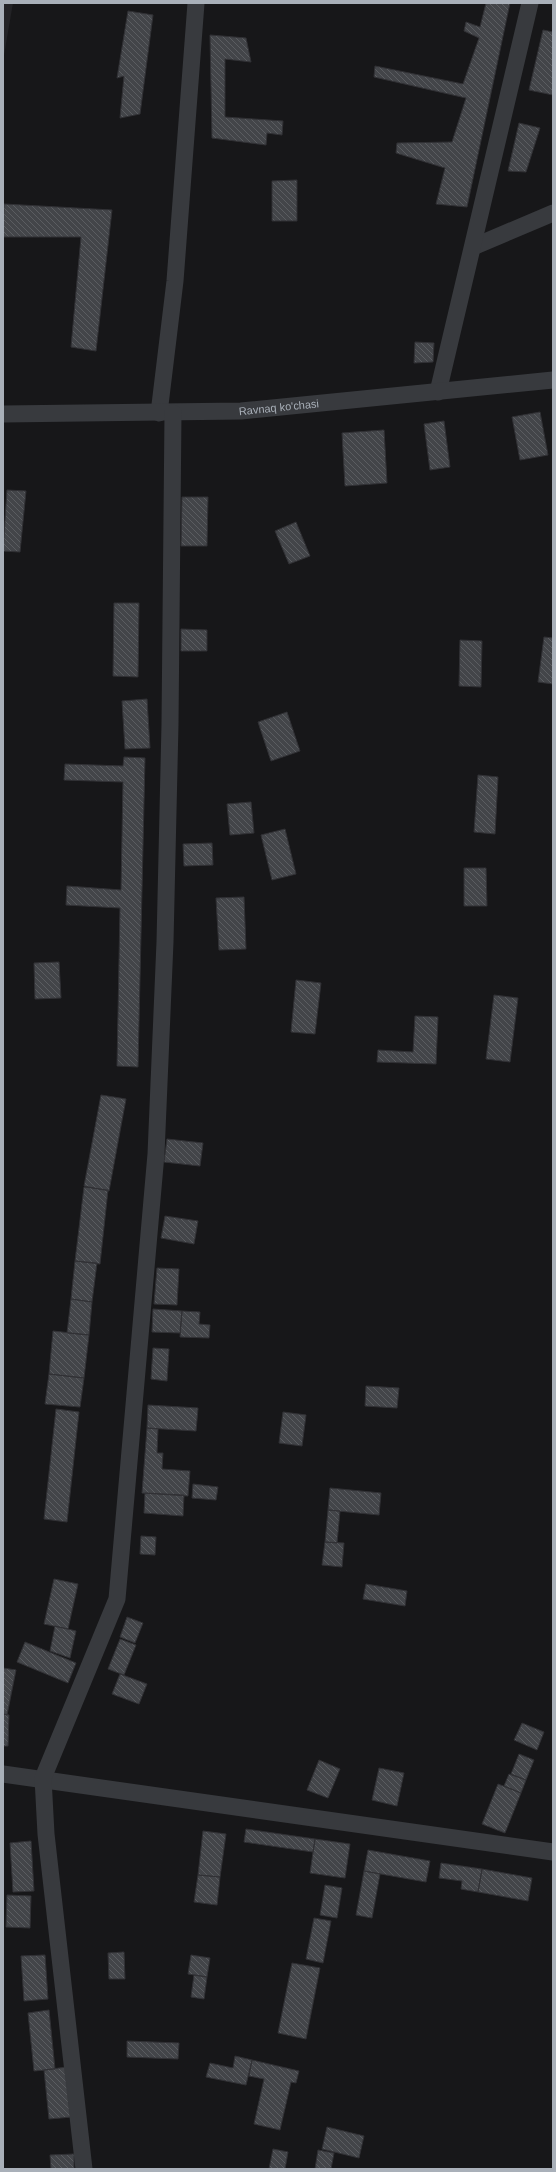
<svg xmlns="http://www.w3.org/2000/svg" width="556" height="2172" font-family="Arial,sans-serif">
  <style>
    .built { fill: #232326 }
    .building { fill: url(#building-back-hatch); stroke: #313135 }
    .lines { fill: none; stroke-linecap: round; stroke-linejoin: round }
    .minor { stroke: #383a3e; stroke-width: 17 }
    .labels { text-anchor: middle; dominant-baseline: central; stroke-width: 3.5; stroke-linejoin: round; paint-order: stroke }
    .street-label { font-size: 11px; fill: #a9b0b9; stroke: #121214 }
  </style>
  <defs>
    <pattern id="building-back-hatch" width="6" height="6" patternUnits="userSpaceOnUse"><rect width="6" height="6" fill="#434549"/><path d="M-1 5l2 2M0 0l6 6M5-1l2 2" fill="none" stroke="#5b5d61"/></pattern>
  </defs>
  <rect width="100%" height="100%" fill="#171719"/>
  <!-- built -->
  <path class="built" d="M3,3H13L3,61Z"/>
  <!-- building -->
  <path class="building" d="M486,3H510L467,207L436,204L445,168L396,153L397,143L452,142L466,98L374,77L375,66L463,84L479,38L464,31L466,22L480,27Z
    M128,11L153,15L140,114L120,118L124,76L117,78Z
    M543,30L553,32V95L529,90Z
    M210,35L246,38L251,62L225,59V117L283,121L282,135L267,133L266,145L212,138Z
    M519,123L540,128L526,172L508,171Z
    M297,180V221H272V181Z
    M4,204L112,210L96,351L71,347L81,237H3Z
    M415,342L434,343L433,362L414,363Z
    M540,412L548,455L520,460L512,417Z
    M444,421L450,467L430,470L424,424Z
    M384,430L387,483L345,486L342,433Z
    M7,490L26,491L20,552L3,551Z
    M182,497H208L207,546H181Z
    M296,522L310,556L289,564L275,531Z
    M114,603H139L138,677L113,676Z
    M181,629L207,630V651H181Z
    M544,637L553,638V684L538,682Z
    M460,640L482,641L481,687L459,686Z
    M147,699L150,748L125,749L122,701Z
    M287,712L300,751L271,761L258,722Z
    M124,757L145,758L138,1067L117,1066L120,908L66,905L67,886L121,890L123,782L64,780L65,764L123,766Z
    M478,775L498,777L495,834L474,832Z
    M251,802L254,833L230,835L227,804Z
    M285,829L296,874L272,880L261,835Z
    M212,843L213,865L184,866L183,844Z
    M464,868H486L487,906H464Z
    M244,897L246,949L219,950L216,898Z
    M59,962L61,998L35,999L34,963Z
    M296,980L321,983L315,1034L291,1032Z
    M494,995L518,998L510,1062L486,1059Z
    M415,1016L438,1017L436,1064L377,1062L378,1050L413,1052Z
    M101,1095L126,1099L109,1191L84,1186Z
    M167,1139L203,1143L200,1166L164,1162Z
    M84,1187L108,1190L100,1264L75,1261Z
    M165,1216L198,1221L194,1244L161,1238Z
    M75,1261L97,1263L92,1302L71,1299Z
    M157,1268L179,1269L177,1305L154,1304Z
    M71,1299L92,1302L89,1335L67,1333Z
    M153,1309L182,1311L180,1333L152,1332Z
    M182,1311L200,1312L199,1324L210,1325L209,1338L180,1337Z
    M53,1331L89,1335L84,1378L49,1374Z
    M153,1348L169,1349L167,1381L151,1379Z
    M49,1374L84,1378L80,1407L45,1404Z
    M366,1386L399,1388L397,1408L365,1406Z
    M148,1405L198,1408L196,1431L147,1428Z
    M56,1409L79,1412L67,1522L44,1519Z
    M283,1412L306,1415L302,1446L279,1443Z
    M147,1428L158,1429L157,1453H163L162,1469L190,1471L188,1496L142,1493Z
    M193,1484L218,1487L216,1500L192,1498Z
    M330,1488L381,1493L379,1515L328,1510Z
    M145,1493L184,1495L183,1516L144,1513Z
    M328,1510L340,1511L337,1543L325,1542Z
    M141,1536L156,1537L155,1555L140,1554Z
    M325,1542L344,1543L342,1567L322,1565Z
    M54,1579L78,1584L68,1629L44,1624Z
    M366,1584L407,1591L405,1606L363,1599Z
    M127,1617L143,1623L135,1643L120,1637Z
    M55,1626L76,1631L70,1658L50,1651Z
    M120,1639L136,1645L124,1675L108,1669Z
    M25,1642L76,1663L68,1683L17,1662Z
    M3,1668L16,1670L7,1715L3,1714Z
    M120,1674L147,1684L139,1704L112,1694Z
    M3,1714L9,1715L8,1746H3Z
    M522,1723L544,1732L537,1750L514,1740Z
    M519,1754L534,1760L526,1780L511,1774Z
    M319,1760L340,1769L328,1798L307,1790Z
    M379,1768L404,1773L397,1806L372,1800Z
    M509,1774L526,1780L521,1793L504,1786Z
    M498,1784L521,1793L505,1833L482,1824Z
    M246,1829L315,1839L313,1852L244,1842Z
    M203,1831L226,1834L220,1877L198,1875Z
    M315,1839L350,1844L345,1878L310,1873Z
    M31,1841L34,1891L13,1892L10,1843Z
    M368,1850L430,1861L426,1882L364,1871Z
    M441,1863L482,1869L478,1892L461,1889L462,1881L439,1878Z
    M482,1869L532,1878L528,1901L478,1892Z
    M364,1871L380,1874L372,1918L356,1915Z
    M198,1875L220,1877L217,1905L194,1902Z
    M325,1885L342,1888L337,1918L320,1915Z
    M7,1895L31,1896L30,1928L6,1927Z
    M314,1918L331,1921L323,1963L306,1959Z
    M124,1952L125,1979H109L108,1953Z
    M45,1955L48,1999L24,2001L21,1956Z
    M191,1955L210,1958L207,1977L188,1974Z
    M292,1963L320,1968L306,2039L278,2033Z
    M194,1975L207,1977L204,1999L191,1997Z
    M49,2010L55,2069L34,2071L28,2013Z
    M127,2041L179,2043L178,2059L127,2057Z
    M235,2056L252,2060L246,2085L206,2077L210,2063L233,2068Z
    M252,2060L299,2071L296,2083L291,2082L280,2130L254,2124L264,2079L249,2076Z
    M67,2067L72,2117L49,2119L44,2070Z
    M327,2127L364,2136L359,2158L322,2149Z
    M273,2149L288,2152L285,2169H269Z
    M318,2150L334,2153L331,2169H315Z
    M74,2154V2169H51L50,2155Z"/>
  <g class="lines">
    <!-- minor -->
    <g class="minor">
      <path d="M473,247L553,213"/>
      <path d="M438,392L530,3"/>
      <path d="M159,413L175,281L196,3"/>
      <path id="s1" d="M3,414L241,411L553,380"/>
      <path d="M3,1774L553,1852"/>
      <path d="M84,2169L46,1834L43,1778L117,1599L156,1154L165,942L170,724L173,413"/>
    </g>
  </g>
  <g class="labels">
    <!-- street labels -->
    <g class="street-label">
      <text stroke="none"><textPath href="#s1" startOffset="276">Ravnaq ko'chasi</textPath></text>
    </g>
  </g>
  <!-- border -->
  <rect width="556" height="2172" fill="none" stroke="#a9b0b9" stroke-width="8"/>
</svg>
